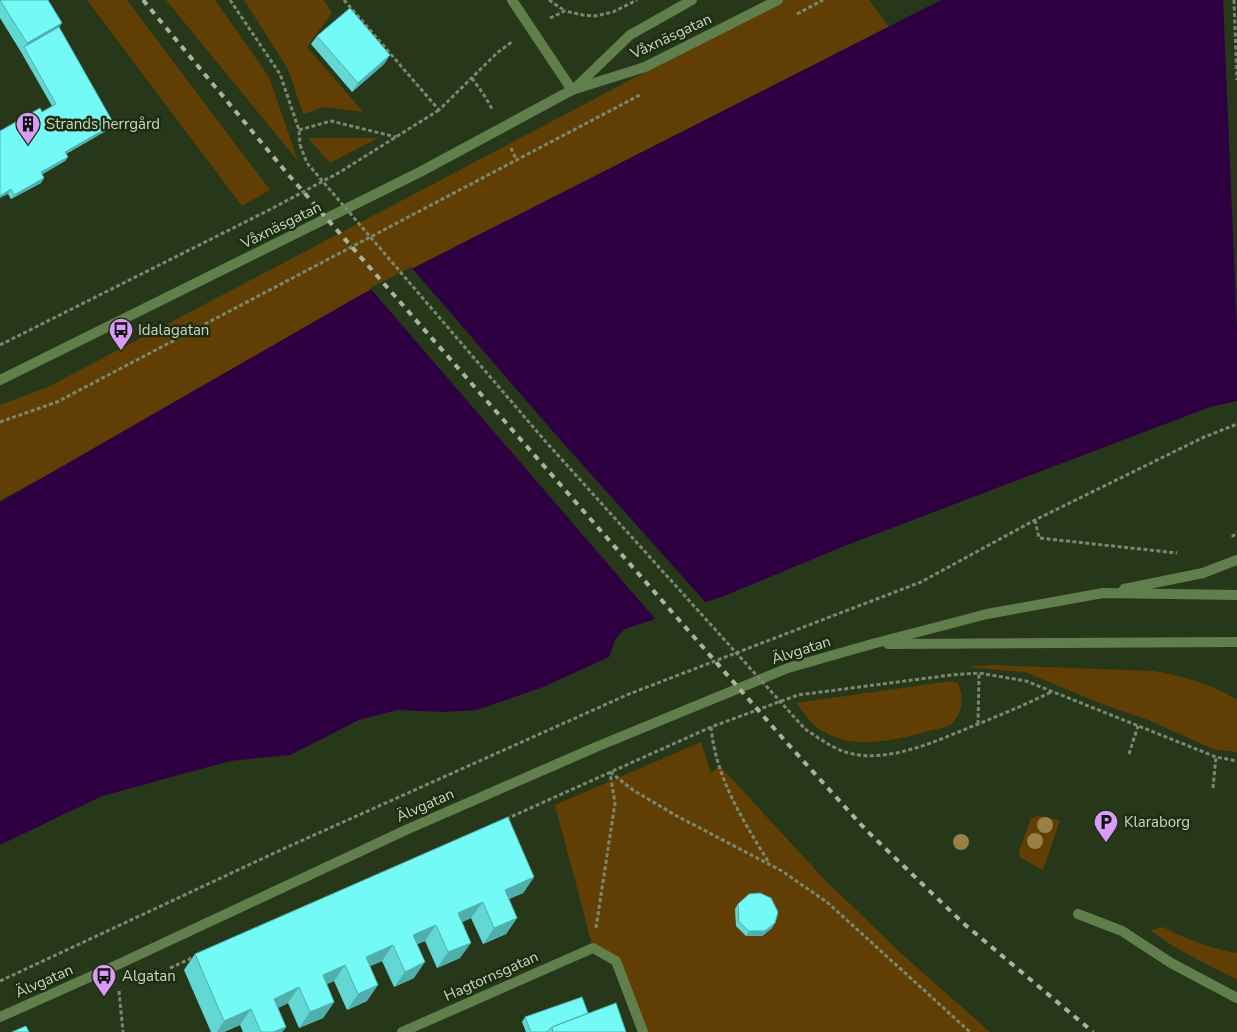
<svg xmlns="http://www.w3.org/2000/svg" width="1237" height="1032" font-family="'Nunito Sans',sans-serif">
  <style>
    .green { fill: #613f04 }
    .water { fill: #2e0041 }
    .pier { fill: #27381a }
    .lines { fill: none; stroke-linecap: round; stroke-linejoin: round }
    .path { stroke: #7a8870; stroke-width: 3; stroke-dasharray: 4 2.5; stroke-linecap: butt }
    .service { stroke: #617e4d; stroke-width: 10 }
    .minor { stroke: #617e4d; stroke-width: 10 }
    .tertiary { stroke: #617e4d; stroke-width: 10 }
    .rail { stroke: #a8b4a0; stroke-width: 4; stroke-dasharray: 6 6; stroke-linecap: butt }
    .path-bridge { stroke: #7a8870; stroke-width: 3; stroke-dasharray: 4 2.5; stroke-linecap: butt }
    .tree { fill: #998047 }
    .wall { fill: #63d7d4 }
    .shaded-wall { fill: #50afad }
    .building { fill: #73faf7; stroke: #50afad }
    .labels { text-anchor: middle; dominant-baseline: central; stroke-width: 5; stroke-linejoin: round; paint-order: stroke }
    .street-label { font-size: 15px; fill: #cbd6c4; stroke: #1d2e10 }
    .poi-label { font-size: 15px; fill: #cbd6c4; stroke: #1d2e10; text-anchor: start }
  </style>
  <rect width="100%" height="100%" fill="#27381a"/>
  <!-- green -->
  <path class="green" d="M87,0H127L270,190L242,206Z
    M166,0H215L269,77L298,161Z
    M244,0H324L332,13L307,47L363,112L324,107L303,114L288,69Z
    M782,0H869L893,33L0,500V405L48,387Z
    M308,138H378L330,163Z
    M991,665L1154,671C1183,676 1212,684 1237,700V752L1213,749L1146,719L1107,706L1025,672L965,667Z
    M952,681L958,683C964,698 963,715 949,726C905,736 852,758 813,724C807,718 802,710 796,703Z
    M701,742L711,773L720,766L824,879L905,957L990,1032H643L616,961L593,948L555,805Z
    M1039,816L1060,820L1043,870L1021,858L1019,852L1031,818Z
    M1163,927C1187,940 1210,948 1237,953V980L1176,948L1150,930Z"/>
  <!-- water -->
  <path class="water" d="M941,0H1237V401L1210,407L847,545L724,596L625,629L616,638L609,657L543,687L477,710L444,712L397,710L359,720L290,755L230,761L102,796L0,845V502L364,293Z"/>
  <!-- pier -->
  <path class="pier" d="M1223,0H1237V329Z
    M411,267L556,435L707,604L657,621L370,288Z"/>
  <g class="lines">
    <!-- path -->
    <path class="path" d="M230,0L280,74L299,130L300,145
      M344,0L439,110L497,53L513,41
      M549,0L565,11
      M1234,0L1237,80
      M797,14L823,0
      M550,18L565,11L583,15L595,16L613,12L637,0
      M472,78L486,98L492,109
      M299,130L331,121L396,137
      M511,148L516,159
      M0,345L273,208L340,172L439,110
      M0,422L57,402L640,95
      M1035,520L1039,538L1177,553
      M1232,537L1237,532
      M978,724L979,673
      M711,727C716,779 743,820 769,863
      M805,729C819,738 833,749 849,753C889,764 941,739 978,724C1003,714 1027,704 1051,692
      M1129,754L1138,726
      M610,772L633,790L675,815L782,871L828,903L970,1032
      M1213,788L1216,757
      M506,819L711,727L798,695L951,675L979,673L1026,681L1216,757L1237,761
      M596,928L615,803L610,773
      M170,968L194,957
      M0,981L283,849L629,694L921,582L1035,520L1202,438L1237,424
      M119,991L123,1032"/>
    <!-- service -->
    <path class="service" d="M1078,914L1122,931L1171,963L1237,998"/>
    <!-- minor -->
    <path class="minor" d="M512,0L572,90
      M402,1032L593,948L616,961L643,1032"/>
    <!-- tertiary -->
    <path class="tertiary" d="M574,89L630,35L692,0
      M0,380L420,172L572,90L645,67L778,0
      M1124,589L1203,573L1237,560
      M888,644L1237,642
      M0,1017L119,964L408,829L596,747L788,668L872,644L987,614L1103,593L1237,595"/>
    <!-- rail -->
    <path class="rail" d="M143,0L286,172L787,743L865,829L963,923L1093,1032"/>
    <!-- path-bridge -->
    <path class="path-bridge" d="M300,145L307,163L546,442L805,729"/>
  </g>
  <!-- trees -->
  <g class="tree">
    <circle cx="1045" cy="825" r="8"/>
    <circle cx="1035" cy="841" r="8"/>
    <circle cx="961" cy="842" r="8"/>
  </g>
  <!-- wall -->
  <path class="wall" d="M0,0L59,27L111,128L66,154L68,157L65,161L42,174L41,183L11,199L8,194L42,112L52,106L21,52L0,18Z
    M317,36L390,55L384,64L352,92L311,44Z
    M534,877L523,893L509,899L517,918L506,934L483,944L471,918L462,922L460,958L437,968L425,941L417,944L414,978L394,987L382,961L370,966L367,1001L347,1010L334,981L327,984L334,1002L323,1018L299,1028L288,1003L278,1008L286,1027L282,1032H243L240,1025L224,1032H211L184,970L195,954Z
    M738,904L772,928L762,936H746L736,926L735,909Z
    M588,1013L626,1032H526L522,1022L525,1017Z"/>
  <!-- shaded-wall -->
  <path class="shaded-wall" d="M62,23L56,32L24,47L27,43Z
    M390,55L384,64L352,92L358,83Z
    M114,124L111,128L62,156L65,152Z
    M68,157L65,161L38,177L41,172Z
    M44,178L41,183L11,199L14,195Z
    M11,189L8,194L0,198V196Z
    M534,877L523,893L493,906L505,890Z
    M483,902L471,918L446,929L458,913Z
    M517,918L506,934L483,944L494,928Z
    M775,923L772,928L762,936H746L749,931Z
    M436,925L425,941L402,951L413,935Z
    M471,943L460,958L437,968L448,952Z
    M393,945L382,961L355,973L366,957Z
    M425,962L414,978L394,987L405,972Z
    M345,965L334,981L311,991L323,975Z
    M378,985L367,1001L347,1010L358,994Z
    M299,987L288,1003L262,1015L274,999Z
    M334,1002L323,1018L299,1028L310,1012Z
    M251,1009L240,1025L224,1032H217L224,1021Z
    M286,1027L282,1032H273Z"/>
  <!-- building -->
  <path class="building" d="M0,0H48L62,23L27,43Z
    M350,8L390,55L358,83L317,36Z
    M59,27L114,124L65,152L68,157L41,172L44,178L14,195L11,189L0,196V131L40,108L42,112L56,104L24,47Z
    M508,817L534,877L505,890L517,918L494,928L483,902L458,913L471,943L448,952L436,925L413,935L425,962L405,972L393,945L366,957L378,985L358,994L345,965L323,975L334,1002L310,1012L299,987L274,999L286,1027L273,1032H261L251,1009L224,1021L195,954Z
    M760,893L771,898L778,912L775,923L765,931H749L739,922L738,904L749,894Z
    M582,997L588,1013L552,1027L548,1031L546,1032H531L525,1017Z
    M616,1003L626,1032H553L552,1027Z
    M26,1026L29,1032H12Z"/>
  <!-- icons -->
  <defs>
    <symbol id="building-pin" viewBox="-11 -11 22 30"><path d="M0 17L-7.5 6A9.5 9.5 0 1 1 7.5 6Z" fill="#d89bf8" stroke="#1d2e10"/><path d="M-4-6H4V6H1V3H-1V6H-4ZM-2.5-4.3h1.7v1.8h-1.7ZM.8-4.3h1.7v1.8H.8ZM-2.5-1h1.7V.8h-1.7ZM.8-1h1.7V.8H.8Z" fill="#111"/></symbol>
    <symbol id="bus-pin" viewBox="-11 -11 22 30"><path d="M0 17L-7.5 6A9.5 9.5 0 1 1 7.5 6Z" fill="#d89bf8" stroke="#1d2e10"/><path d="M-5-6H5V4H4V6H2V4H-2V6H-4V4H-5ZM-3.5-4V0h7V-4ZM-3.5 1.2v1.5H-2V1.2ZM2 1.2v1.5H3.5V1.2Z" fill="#111"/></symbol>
    <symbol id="parking-pin" viewBox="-11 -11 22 30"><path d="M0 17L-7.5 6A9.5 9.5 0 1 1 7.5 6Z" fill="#d89bf8" stroke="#1d2e10"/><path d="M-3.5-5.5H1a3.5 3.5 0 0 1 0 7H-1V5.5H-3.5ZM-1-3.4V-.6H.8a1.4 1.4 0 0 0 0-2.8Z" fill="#111"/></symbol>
  </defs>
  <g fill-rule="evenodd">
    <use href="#building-pin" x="14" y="110" width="28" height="38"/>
    <use href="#bus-pin" x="107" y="316" width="28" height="38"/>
    <use href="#parking-pin" x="1092" y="808" width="28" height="38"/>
    <use href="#bus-pin" x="90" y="962" width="28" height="38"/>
  </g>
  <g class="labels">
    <!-- street labels -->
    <g class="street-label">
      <text transform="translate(671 36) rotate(-25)">Våxnäsgatan</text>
      <text transform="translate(281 225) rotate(-26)">Våxnäsgatan</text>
      <text transform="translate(801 650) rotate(-18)">Älvgatan</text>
      <text transform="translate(425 805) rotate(-24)">Älvgatan</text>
      <text transform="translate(491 976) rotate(-24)">Hagtornsgatan</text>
      <text transform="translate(44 981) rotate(-24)">Älvgatan</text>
    </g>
    <!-- poi labels -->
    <g class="poi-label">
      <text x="46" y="124">Strands herrgård</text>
      <text x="138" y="330">Idalagatan</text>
      <text x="1124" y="822">Klaraborg</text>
      <text x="122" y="976">Algatan</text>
    </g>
  </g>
</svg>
